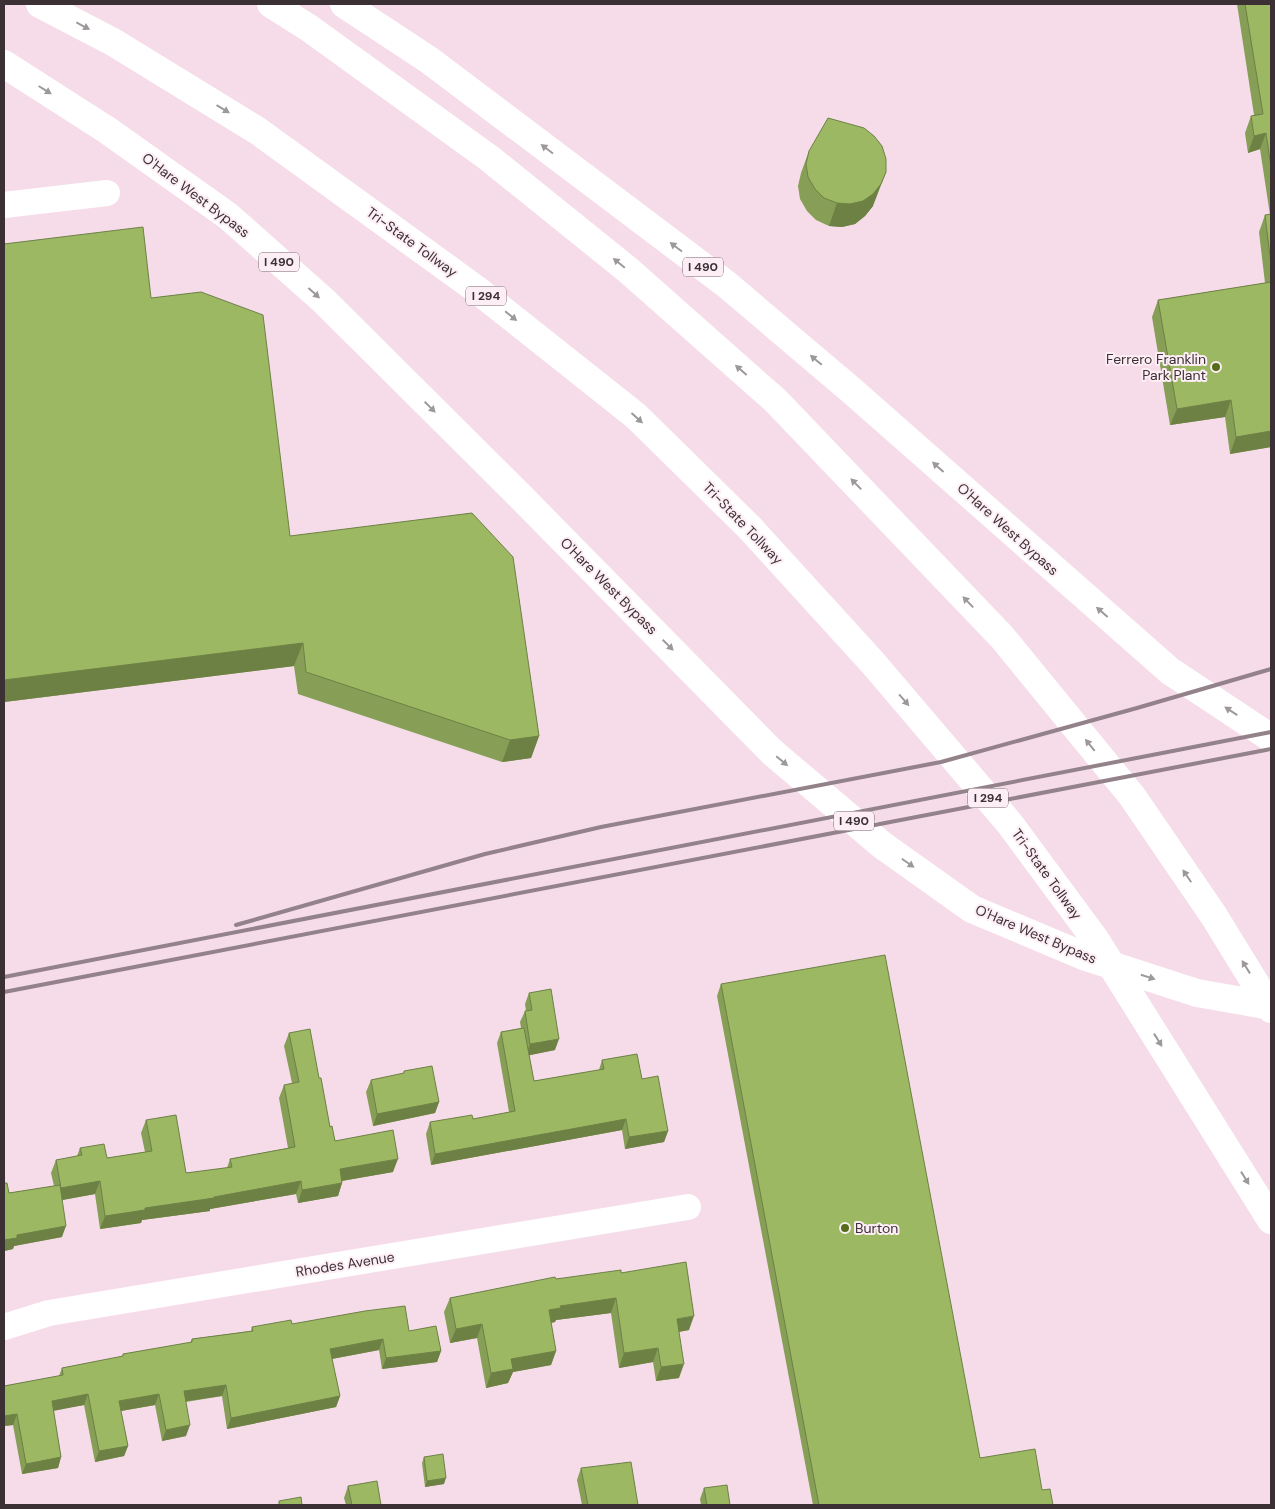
<svg xmlns="http://www.w3.org/2000/svg" width="1275" height="1509" font-family="'DM Sans',sans-serif">
  <style>
    .lines { fill: none; stroke-linecap: round; stroke-linejoin: round }
    .minor { stroke: #fff; stroke-width: 26 }
    .highway { stroke: #fff; stroke-width: 28 }
    .rail { stroke: #938289; stroke-width: 4 }
    .wall { fill: #869e55 }
    .shaded-wall { fill: #6d8145 }
    .building { fill: #9cb863; stroke: #6d8145 }
    .oneway { fill: #9d989a }
    .poi-dot { fill: #556c1c; stroke: #fdedf4; stroke-width: 2 }
    .labels { text-anchor: middle; dominant-baseline: central; stroke-width: 4; stroke-linejoin: round; paint-order: stroke }
    .shield { fill: #fdedf4; stroke: #75696e; stroke-width: 1 }
    .shield-label { font-size: 12px; font-weight: bold; fill: #3b3135 }
    .street-label { font-size: 14px; fill: #3b3135; stroke: #fdedf4 }
    .poi-label { font-size: 14px; fill: #3b3135; stroke: #fdedf4; text-anchor: end }
  </style>
  <rect width="100%" height="100%" fill="#f6dce8"/>
  <g class="lines">
    <!-- minor -->
    <path class="minor" d="M4,205L107,193
      M4,1327L49,1313L688,1207"/>
    <!-- highway -->
    <path class="highway" d="M40,4L113,42L258,131L476,289L636,416L750,528L873,663L1010,824L1095,939L1271,1220
      M271,4L309,28L489,158L628,270L776,401L1002,637L1132,796L1214,916L1271,1009
      M344,4L429,60L726,284L851,390L1170,671L1271,738
      M4,64L107,130L228,216L324,301L523,499L772,752L882,845L972,909L1086,957L1197,993L1271,1006"/>
    <!-- rail -->
    <path class="rail" d="M236,925L485,854L601,827L941,762L1137,708L1271,669
      M4,977L1271,732
      M4,992L1271,749"/>
  </g>
  <!-- wall -->
  <path class="wall" d="M1237,4H1271V447L1230,454L1225,417L1170,425L1152,317L1158,300L1265,283L1259,232L1265,215H1270L1260,149L1248,153L1245,133L1251,116L1254,115Z
    M809,151L873,206L865,216L855,224L842,227L829,226L816,220L807,211L800,199L798,186L801,173Z
    M4,244L151,298L290,536L539,736L531,758L502,762L298,694L294,666L4,702Z
    M721,984L980,1458L1042,1490L1053,1505H813L717,996Z
    M529,993L555,1050L529,1055L534,1081L599,1070L602,1060L642,1079L668,1131L664,1142L625,1149L622,1130L431,1165L426,1134L430,1122L473,1119L509,1112L497,1043L501,1032L521,1028L520,1022L525,1011H526L525,1004Z
    M289,1033L319,1078L330,1127L335,1141L393,1172L342,1181V1183L338,1196L298,1203L296,1194L210,1209V1211L142,1220L141,1223L100,1229L95,1194L62,1200V1237L14,1246L13,1249L4,1251V1183L9,1193L54,1186L51,1173L56,1160L77,1156L80,1148L107,1158L145,1152L141,1133L146,1120L186,1173L227,1168L230,1159L288,1148L279,1098L284,1085L292,1083L284,1046Z
    M404,1071L439,1102L435,1113L373,1126L366,1092L371,1080L403,1074Z
    M621,1273L689,1330L679,1332V1378L656,1381L653,1362L619,1368L611,1313L556,1320L555,1322L551,1323L556,1351L551,1365L513,1372L508,1383L486,1388L477,1338L450,1343L444,1312L450,1298L556,1279Z
    M292,1324L409,1331L441,1351L437,1362L382,1369L379,1350L332,1359L340,1396L336,1407L227,1429L222,1396L186,1402V1436L162,1441L155,1405L121,1411L128,1446L124,1456L95,1462L84,1405L53,1410L61,1457L58,1468L22,1474L13,1425L4,1426V1386L59,1376L62,1368L122,1357L123,1354L190,1343L192,1339L251,1331L252,1327Z
    M424,1457L444,1484L425,1487L422,1463Z
    M581,1468L638,1505H582L577,1480Z
    M348,1486L381,1505H346L344,1498Z
    M704,1488L730,1505H701L700,1499Z"/>
  <!-- shaded-wall -->
  <path class="shaded-wall" d="M1266,133L1260,149L1248,153L1254,136Z
    M886,172L873,206L865,216L855,224L842,227L829,226L837,203Z
    M1231,400L1225,417L1170,425L1177,409Z
    M1271,431V447L1230,454L1236,437Z
    M303,643L294,666L4,702V680Z
    M539,736L531,758L502,762L510,740Z
    M559,1039L555,1050L526,1056L530,1044Z
    M439,1102L435,1113L373,1126L377,1114Z
    M626,1119L622,1130L431,1165L435,1154Z
    M668,1131L664,1142L625,1149L629,1137Z
    M398,1159L393,1172L335,1182L340,1169Z
    M100,1181L95,1194L57,1201L61,1188Z
    M301,1181L296,1194L210,1209V1211L142,1220L141,1223L100,1229L105,1216L145,1208L214,1197Z
    M342,1183L338,1196L298,1203L302,1190Z
    M66,1226L62,1237L14,1246L13,1249L4,1251V1240L17,1235Z
    M616,1298L611,1313L556,1320L555,1322L544,1324L549,1310L560,1306Z
    M694,1316L689,1330L671,1333L677,1319Z
    M482,1324L477,1338L450,1343L456,1329Z
    M383,1339L379,1350L326,1360L330,1349Z
    M658,1348L653,1362L619,1368L624,1353Z
    M441,1351L437,1362L382,1369L386,1358Z
    M556,1351L551,1365L513,1372L508,1383L486,1388L491,1373L511,1359Z
    M684,1364L679,1378L656,1381L661,1367Z
    M226,1385L222,1396L180,1402L184,1391Z
    M88,1394L84,1405L48,1412L52,1401Z
    M159,1394L155,1405L115,1412L119,1401Z
    M340,1396L336,1407L227,1429L231,1418Z
    M17,1414L13,1425L4,1426V1416Z
    M190,1425L186,1436L162,1441L166,1430Z
    M128,1446L124,1456L95,1462L99,1451Z
    M61,1457L58,1468L22,1474L26,1464Z
    M446,1478L444,1484L425,1487L427,1481Z"/>
  <!-- building -->
  <path class="building" d="M1245,4H1271V167L1266,133L1254,136L1251,116L1263,114Z
    M828,118L864,128L874,136L882,146L886,159V172L881,184L873,194L863,201L850,204L837,203L824,198L815,189L808,177L806,164L809,151Z
    M1271,214V264L1265,215Z
    M143,227L151,298L201,292L263,315L290,536L472,513L513,557L539,736L510,740L306,672L303,643L4,680V244Z
    M1271,282V431L1236,437L1231,400L1177,409L1158,300Z
    M885,955L980,1458L1035,1449L1042,1490L1050,1489L1053,1505H819L721,984Z
    M551,989L559,1039L530,1044L525,1011L532,1010L529,993Z
    M524,1028L534,1081L604,1069L602,1060L637,1054L642,1079L658,1076L668,1131L629,1137L626,1119L435,1154L430,1122L472,1115L473,1119L515,1111L501,1032Z
    M310,1029L319,1078H321L330,1127L332,1126L335,1141L393,1130L398,1159L340,1169L342,1183L302,1190L301,1181L214,1197V1198L145,1208V1210L105,1216L100,1181L61,1188L56,1160L82,1155L80,1148L104,1144L107,1158L152,1151L146,1120L176,1115L186,1173L232,1167L230,1159L295,1147L284,1085L299,1082L289,1033Z
    M432,1066L439,1102L377,1114L371,1080L404,1073V1071Z
    M4,1183H7L9,1193L60,1185L66,1226L17,1235V1238L4,1240Z
    M686,1262L694,1316L677,1319L684,1364L661,1367L658,1348L624,1353L616,1298L560,1306L561,1308L549,1310L556,1351L511,1359L513,1369L491,1373L482,1324L456,1329L450,1298L555,1277L556,1279L621,1270V1273Z
    M405,1306L409,1331L436,1326L441,1351L386,1358L383,1339L330,1349L340,1396L231,1418L226,1385L184,1391L190,1425L166,1430L159,1394L119,1401L128,1446L99,1451L88,1394L52,1401L61,1457L26,1464L17,1414L4,1416V1386L63,1375L62,1368L123,1356V1354L192,1342V1339L253,1331L252,1327L291,1320L292,1324L365,1311Z
    M443,1454L446,1478L427,1481L424,1457Z
    M631,1462L638,1505H588L581,1468Z
    M377,1481L381,1505H352L348,1486Z
    M727,1485L730,1505H707L704,1488Z
    M301,1497L302,1505H279V1501Z"/>
  <!-- one-way arrows -->
  <defs><path id="oneway-solid" d="M-6-.8H1V-3.2L6.5 0L1 3.2V.8H-6Z" transform="scale(1.25)"/></defs>
  <g class="oneway">
    <use href="#oneway-solid" transform="translate(83 26) rotate(28)"/>
    <use href="#oneway-solid" transform="translate(45 90) rotate(32)"/>
    <use href="#oneway-solid" transform="translate(223 109) rotate(31)"/>
    <use href="#oneway-solid" transform="translate(547 149) rotate(-143)"/>
    <use href="#oneway-solid" transform="translate(676 247) rotate(-143)"/>
    <use href="#oneway-solid" transform="translate(619 263) rotate(-141)"/>
    <use href="#oneway-solid" transform="translate(314 293) rotate(42)"/>
    <use href="#oneway-solid" transform="translate(511 316) rotate(39)"/>
    <use href="#oneway-solid" transform="translate(816 360) rotate(-140)"/>
    <use href="#oneway-solid" transform="translate(741 370) rotate(-139)"/>
    <use href="#oneway-solid" transform="translate(430 407) rotate(45)"/>
    <use href="#oneway-solid" transform="translate(637 418) rotate(42)"/>
    <use href="#oneway-solid" transform="translate(938 467) rotate(-138)"/>
    <use href="#oneway-solid" transform="translate(856 484) rotate(-134)"/>
    <use href="#oneway-solid" transform="translate(968 602) rotate(-134)"/>
    <use href="#oneway-solid" transform="translate(1102 612) rotate(-139)"/>
    <use href="#oneway-solid" transform="translate(668 645) rotate(45)"/>
    <use href="#oneway-solid" transform="translate(904 700) rotate(49)"/>
    <use href="#oneway-solid" transform="translate(1231 711) rotate(-147)"/>
    <use href="#oneway-solid" transform="translate(1090 745) rotate(-129)"/>
    <use href="#oneway-solid" transform="translate(782 761) rotate(40)"/>
    <use href="#oneway-solid" transform="translate(908 863) rotate(35)"/>
    <use href="#oneway-solid" transform="translate(1187 876) rotate(-124)"/>
    <use href="#oneway-solid" transform="translate(1246 967) rotate(-122)"/>
    <use href="#oneway-solid" transform="translate(1148 977) rotate(18)"/>
    <use href="#oneway-solid" transform="translate(1158 1040) rotate(58)"/>
    <use href="#oneway-solid" transform="translate(1245 1178) rotate(58)"/>
  </g>
  <!-- markers -->
  <g class="poi-dot">
    <circle cx="1216" cy="367" r="5"/>
    <circle cx="845" cy="1228" r="5"/>
  </g>
  <g class="labels">
    <!-- shield labels -->
    <g class="shield">
      <rect x="259" y="252.5" width="40" height="19" rx="4"/>
      <rect x="683" y="257.5" width="40" height="19" rx="4"/>
      <rect x="466" y="286.5" width="40" height="19" rx="4"/>
      <rect x="968" y="788.5" width="40" height="19" rx="4"/>
      <rect x="834" y="811.5" width="40" height="19" rx="4"/>
    </g>
    <g class="shield-label">
      <text x="279" y="262">I 490</text>
      <text x="703" y="267">I 490</text>
      <text x="486" y="296">I 294</text>
      <text x="988" y="798">I 294</text>
      <text x="854" y="821">I 490</text>
    </g>
    <!-- street labels -->
    <g class="street-label">
      <text transform="translate(196 195) rotate(37)">O'Hare West Bypass</text>
      <text transform="translate(412 242) rotate(36)">Tri-State Tollway</text>
      <text transform="translate(743 523) rotate(46)">Tri-State Tollway</text>
      <text transform="translate(1008 529) rotate(42)">O'Hare West Bypass</text>
      <text transform="translate(609 586) rotate(45)">O'Hare West Bypass</text>
      <text transform="translate(1047 874) rotate(54)">Tri-State Tollway</text>
      <text transform="translate(1036 934) rotate(23)">O'Hare West Bypass</text>
      <text transform="translate(345 1264) rotate(-9)">Rhodes Avenue</text>
    </g>
    <!-- poi labels -->
    <g class="poi-label">
      <text x="1206" y="359">Ferrero Franklin<tspan x="1206" dy="16">Park Plant</tspan></text>
      <text x="855" y="1228" text-anchor="start">Burton</text>
    </g>
  </g>
  <!-- border -->
  <rect width="1275" height="1509" fill="none" stroke="#3b3135" stroke-width="10"/>
</svg>
